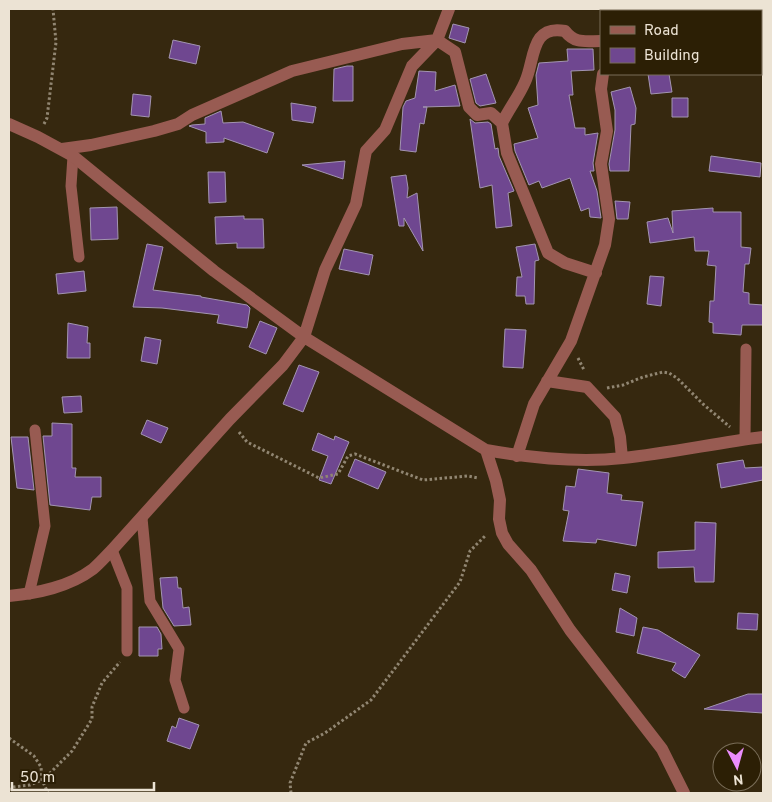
<svg xmlns="http://www.w3.org/2000/svg" width="772" height="802" font-family="Overpass,sans-serif">
  <style>
    .building { fill: #6f4790; stroke: #a395b1 }
    .lines { fill: none; stroke-linecap: round; stroke-linejoin: round }
    .path { stroke: #918672; stroke-width: 3; stroke-dasharray: 2.5 2.5; stroke-linecap: butt }
    .service { stroke: #985b52; stroke-width: 11 }
    .minor { stroke: #985b52; stroke-width: 12 }
  </style>
  <rect width="100%" height="100%" fill="#36280f"/>
  <!-- building -->
  <path class="building" d="M453,24L469,28L465,43L449,38Z
    M173,40L200,46L196,64L169,58Z
    M567,49H593L594,70L571,71L573,95H569L575,128H585V135L598,133L593,163L594,171H590L597,191L601,218L590,217L589,208L581,211L570,178L542,188L539,181L529,185L515,151L514,144L538,138L528,108L538,105L536,75L539,63L568,61Z
    M347,66H353V101H333L334,69Z
    M419,71L436,72L435,91L455,85L460,106L423,107H427L424,124L420,123L416,152L400,150L403,107L406,101L415,98Z
    M486,74L496,103L480,106L476,103L470,79Z
    M648,74H669L672,92L651,94Z
    M630,87L636,108L635,124L631,125L629,171H610L609,164L615,130V110L611,92Z
    M133,94L151,96L149,117L131,115Z
    M672,98H688V117H672Z
    M291,103L316,107L313,123L292,120Z
    M221,111L223,123L243,122L274,133L267,153L224,138V142L206,143V132L189,126L192,125L205,124V118Z
    M470,119L475,123L488,122L491,124L495,149L498,148L499,156L514,191L508,193L512,226L496,228L492,185L480,188Z
    M711,156L761,163L760,177L709,171Z
    M345,161L343,179L302,165Z
    M208,172H225L226,202L209,203Z
    M406,175L408,188L407,198L417,193L423,251L404,218V226H399L391,177Z
    M615,201L630,202L628,219H617Z
    M117,207L118,239L91,240L90,208Z
    M713,208V212H741V247L751,248L749,264H745L743,292L749,293V304L763,305V325H742L741,335L713,333V323L709,322L710,301H714L716,266L707,265L709,251H695L694,237L650,243L647,222L668,218L673,233L672,211Z
    M244,216V219H263L264,248H237V243L216,244L215,217Z
    M147,244L163,247L153,290L201,296V297L247,305L250,308L247,328L217,323L219,315L162,308L133,307Z
    M535,244L539,260L535,261L534,304H526L525,296H516L517,277H522L516,247Z
    M344,249L373,255L369,275L339,269Z
    M84,271L86,291L58,294L56,274Z
    M650,276L664,277L661,306L647,304Z
    M260,321L277,328L266,354L249,347Z
    M68,323L88,327L87,343H90V358H67Z
    M505,329L526,330L523,368L503,367Z
    M145,337L161,340L157,364L141,361Z
    M299,365L319,372L303,412L283,404Z
    M81,396L82,412L64,413L62,397Z
    M147,420L168,428L161,443L141,434Z
    M52,423L72,424V468H76L75,477H101V497H92L90,510L50,505L43,436H52Z
    M318,433L334,440L335,436L349,442L331,484L319,480L328,456L312,450Z
    M11,437H28L34,490L17,488Z
    M355,459L386,472L378,489L348,476Z
    M743,460L745,468L763,467V480L721,488L717,464Z
    M578,469L609,473L607,493L622,495L621,500L643,502L636,546L597,539L596,543L563,541L569,511L563,510L566,486L575,487Z
    M695,522L716,523L714,582H695L694,567L658,568V552L695,550Z
    M615,573L630,576L627,593L612,590Z
    M177,577L178,588H181L183,608L189,607L191,625L174,626L163,608L160,578Z
    M620,608L637,618L634,636L616,632Z
    M738,613L758,614L757,630L737,629Z
    M139,627H157L161,634L162,649H158V656H139Z
    M643,627L658,630L700,655L685,678L672,670L676,663L637,653Z
    M748,694H763V713L704,709Z
    M179,718L199,725L190,749L167,741L172,726L176,728Z"/>
  <g class="lines">
    <!-- path -->
    <path class="path" d="M761,16L763,15
      M44,124L47,118L56,42L53,9
      M578,358L584,370
      M607,388L623,385L643,377L663,372L669,373L677,378L703,404L730,427
      M239,432L247,442L319,478L338,474L348,456L355,454L423,480L468,476L478,478
      M9,738L34,756L41,767L42,780L48,793
      M9,790L13,787L30,785L42,780L48,775L72,751L92,719V707L102,683L120,662
      M291,793L290,783L306,743L325,733L371,700L460,582L470,551L486,535"/>
    <!-- service -->
    <path class="service" d="M73,156L71,186L79,257
      M745,439L746,349
      M142,518L150,601L179,649L175,680L184,708
      M112,550L127,588V651
      M29,594L45,526L35,430"/>
    <!-- minor -->
    <path class="minor" d="M608,11V9
      M502,123C509,109 519,96 525,82C535,61 530,24 565,31C575,44 585,41 601,41
      M9,124L38,137L73,156L214,271L304,337L486,450C531,458 577,463 623,458C670,453 716,443 763,437
      M62,149L91,145L154,131L178,124L192,115L292,71L402,44L437,40L455,52L469,107L477,115L491,113L502,123L507,153L548,253L565,263L596,273
      M547,381L587,387L615,417L620,437L622,458
      M486,450L496,481L500,500L499,519L502,533L508,544L531,570L570,630L662,749L684,793
      M517,456L534,404L571,341L605,245L609,219L601,164L607,131L601,89L603,74
      M9,596C38,593 69,587 93,569C100,563 106,556 112,550L230,419L283,365L304,337L325,270L356,204L366,151L385,130L412,66L437,40L449,9"/>
  </g>
  <!-- border -->
  <rect width="772" height="802" fill="none" stroke="#ece3d4" stroke-width="20"/>
  <!-- legend -->
  <rect x="600" y="10" width="162" height="65" fill="#2c1f05" stroke="#796d58"/>
  <rect x="610" y="26" width="25" height="8" fill="#985b52" stroke="#796d58"/>
  <text x="644" y="35" font-size="15" fill="#ece3d4">Road</text>
  <rect x="610" y="48" width="25" height="15" fill="#6f4790" stroke="#796d58"/>
  <text x="644" y="60" font-size="15" fill="#ece3d4">Building</text>
  <!-- north arrow -->
  <g transform="translate(737 767) rotate(174)"><circle r="24" fill="#2c1f05" stroke="#796d58"/>
  <path d="M0-4L9 19L0 12L-9 19Z" fill="#eb8dfc"/>
  <text y="-8" font-size="14" font-weight="bold" text-anchor="middle" fill="#ece3d4">N</text>
  </g>
  <!-- scale -->
  <path d="M12 782v8h142v-8" fill="none" stroke="#ece3d4" stroke-width="2.5"/>
  <text x="20" y="782" font-size="15" fill="#ece3d4" stroke="#2c1f05" stroke-width="4" paint-order="stroke">50 m</text>
</svg>
